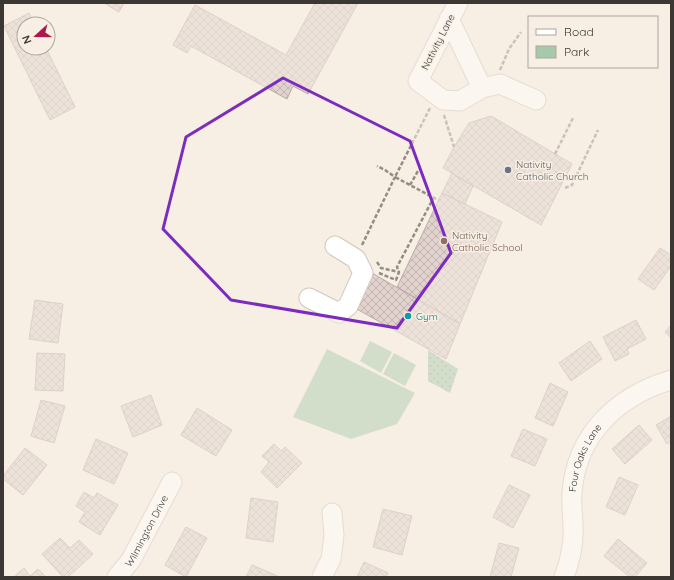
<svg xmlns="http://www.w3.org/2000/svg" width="674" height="580" font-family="Quicksand,sans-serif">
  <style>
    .green { fill: #a6c9ac }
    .park { fill: url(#park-dots) }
    .building { fill: url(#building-cross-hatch); stroke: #baaba8 }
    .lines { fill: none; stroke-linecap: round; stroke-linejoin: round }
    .minor-casing { stroke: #d0c7bc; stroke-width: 21 }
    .path { stroke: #938d86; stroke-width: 2.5; stroke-dasharray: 4 2; stroke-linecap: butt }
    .minor { stroke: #fff; stroke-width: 19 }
    .marked { fill: none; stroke: #7b2cbf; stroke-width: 3; stroke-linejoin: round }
    .worship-dot { fill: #6b7280; stroke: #f8efe4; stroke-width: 1.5 }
    .education-dot { fill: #8d6e63; stroke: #f8efe4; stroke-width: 1.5 }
    .culture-dot { fill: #0f9aa8; stroke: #f8efe4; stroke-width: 1.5 }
    .labels { text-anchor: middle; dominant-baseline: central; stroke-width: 3; stroke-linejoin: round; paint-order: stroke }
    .street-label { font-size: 10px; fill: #3b3733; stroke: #f8efe4 }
    .worship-label { font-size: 10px; fill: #5b616d; stroke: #f8efe4; text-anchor: start }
    .education-label { font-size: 10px; fill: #785e54; stroke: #f8efe4; text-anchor: start }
    .culture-label { font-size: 10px; fill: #0d838f; stroke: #f8efe4; text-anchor: start }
  </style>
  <defs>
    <pattern id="park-dots" width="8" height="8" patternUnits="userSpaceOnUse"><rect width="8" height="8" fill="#a6c9ac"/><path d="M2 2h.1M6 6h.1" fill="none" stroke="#88a48d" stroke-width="1.8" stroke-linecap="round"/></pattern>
    <pattern id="building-cross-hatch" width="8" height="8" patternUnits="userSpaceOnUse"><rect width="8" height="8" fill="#e1d2ce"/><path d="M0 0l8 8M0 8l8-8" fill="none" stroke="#c2b5b1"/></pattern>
  </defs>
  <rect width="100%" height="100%" fill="#f8efe4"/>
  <!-- green -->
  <path class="green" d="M370,341L392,352L381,373L360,361Z
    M327,349L415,393L397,424L351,439L293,417Z
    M394,353L416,365L405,386L383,374Z"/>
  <!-- park -->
  <path class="park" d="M428,350L458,369L450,393L428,381Z"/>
  <!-- building -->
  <path class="building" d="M104,3H124L119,12Z
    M315,3H358L308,94L293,86L287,99L191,46L187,53L173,45L195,5L286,55Z
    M29,13L34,24H24V48H46L75,107L50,120L4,26Z
    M491,116L572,164L541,225L443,168L454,147L469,123Z
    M452,173L473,186L465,204L442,193Z
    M442,193L502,222L460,324L397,287Z
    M660,248L671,255V266L654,290L638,279Z
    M372,273L460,324L446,359L355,308Z
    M35,300L63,304L58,343L29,339Z
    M636,320L646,339L627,349L629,354L615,361L603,337Z
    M671,325V338L665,332Z
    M590,341L602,359L571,381L559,363Z
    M37,353L65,354L63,391L35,390Z
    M550,383L568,392L553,426L535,418Z
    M151,395L162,425L133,437L121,406Z
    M41,400L65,406L54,443L31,436Z
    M197,408L232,430L216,456L181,435Z
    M671,416V441L667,444L656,425Z
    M639,425L652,440L625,464L612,449Z
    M523,429L547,439L535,466L511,456Z
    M96,439L128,453L114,484L83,470Z
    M274,444L281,451L285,447L302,463L277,488L261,472L269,462L262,456Z
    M25,448L47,465L23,495L3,479V476Z
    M619,477L638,485L625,515L606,507Z
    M509,485L530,495L513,528L493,517Z
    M84,492L94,498L97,493L118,505L100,535L79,522L85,512L76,506Z
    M251,498L278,502L273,542L246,538Z
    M383,509L412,516L402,555L373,547Z
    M186,527L207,538L186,577L165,565Z
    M60,538L70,548L79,540L93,554L68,577H63L42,554Z
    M618,539L647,563L635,577H630L604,556Z
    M499,543L519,548L511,577H490Z
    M364,562L388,573L386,577H357Z
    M252,565L280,577H246Z
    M24,568L30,576L38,569L46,577H14Z"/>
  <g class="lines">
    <defs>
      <g id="minor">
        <path d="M458,3L418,81L443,100L460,101L482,88L500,84L536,100"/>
        <path d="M449,19L482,88"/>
        <path d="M309,298L339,313L348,306L363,273L356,259L335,246"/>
        <path id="s1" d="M117,577L131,560L172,482"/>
        <path d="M322,577L331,559L334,535L332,513"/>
        <path id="s2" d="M564,577C570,561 574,544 573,527C573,516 571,504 572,493C576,435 617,396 671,380"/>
      </g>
    </defs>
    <!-- minor casing -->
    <use href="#minor" class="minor-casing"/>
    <!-- path -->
    <path class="path" d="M500,70L509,49L521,32
      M430,108L395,177L438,200
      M444,115L454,147
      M555,154L573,118
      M410,185L419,169
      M565,188L572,185L598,130
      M362,245L395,177L385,170L377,166
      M377,262L381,268L399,272
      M379,273L396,280L399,272L397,267L434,197"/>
    <!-- minor -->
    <use href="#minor" class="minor"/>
  </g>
  <!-- marked area -->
  <path d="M0 0H674V580H0ZM283,78L410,141L451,253L397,328L231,300L163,229L186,137Z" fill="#f8efe4" fill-opacity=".55" fill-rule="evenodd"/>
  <path class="marked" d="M283,78L410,141L451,253L397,328L231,300L163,229L186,137Z"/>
  <!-- markers -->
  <circle class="worship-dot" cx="508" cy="170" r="4"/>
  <circle class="education-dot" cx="444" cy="241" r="4"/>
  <circle class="culture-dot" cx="408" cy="316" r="4"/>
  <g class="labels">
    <!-- street labels -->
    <g class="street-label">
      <text transform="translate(438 42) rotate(-63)">Nativity Lane</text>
      <text stroke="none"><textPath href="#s2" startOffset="123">Four Oaks Lane</textPath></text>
      <text stroke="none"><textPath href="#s1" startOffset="55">Wilmington Drive</textPath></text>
    </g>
    <!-- worship labels -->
    <g class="worship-label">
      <text x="516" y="164">Nativity<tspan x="516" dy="12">Catholic Church</tspan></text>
    </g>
    <!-- education labels -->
    <g class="education-label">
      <text x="452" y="235">Nativity<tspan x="452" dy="12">Catholic School</tspan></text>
    </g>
    <!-- culture labels -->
    <g class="culture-label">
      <text x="416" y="316">Gym</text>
    </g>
  </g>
  <!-- border -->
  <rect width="674" height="580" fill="none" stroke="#3b3733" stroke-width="8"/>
  <!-- legend -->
  <rect x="528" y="16" width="130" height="52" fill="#f8efe4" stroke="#aca59d"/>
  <rect x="536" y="29" width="20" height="6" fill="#ffffff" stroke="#aca59d"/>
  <text x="564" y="36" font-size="12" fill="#3b3733">Road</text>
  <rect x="536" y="46" width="20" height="12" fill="#a6c9ac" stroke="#aca59d"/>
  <text x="564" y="56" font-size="12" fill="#3b3733">Park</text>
  <!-- north arrow -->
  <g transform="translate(36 36) rotate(249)"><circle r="19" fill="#f8efe4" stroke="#aca59d"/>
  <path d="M0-3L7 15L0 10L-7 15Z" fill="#aa184e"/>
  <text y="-6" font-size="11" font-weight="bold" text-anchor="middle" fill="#3b3733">N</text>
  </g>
</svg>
